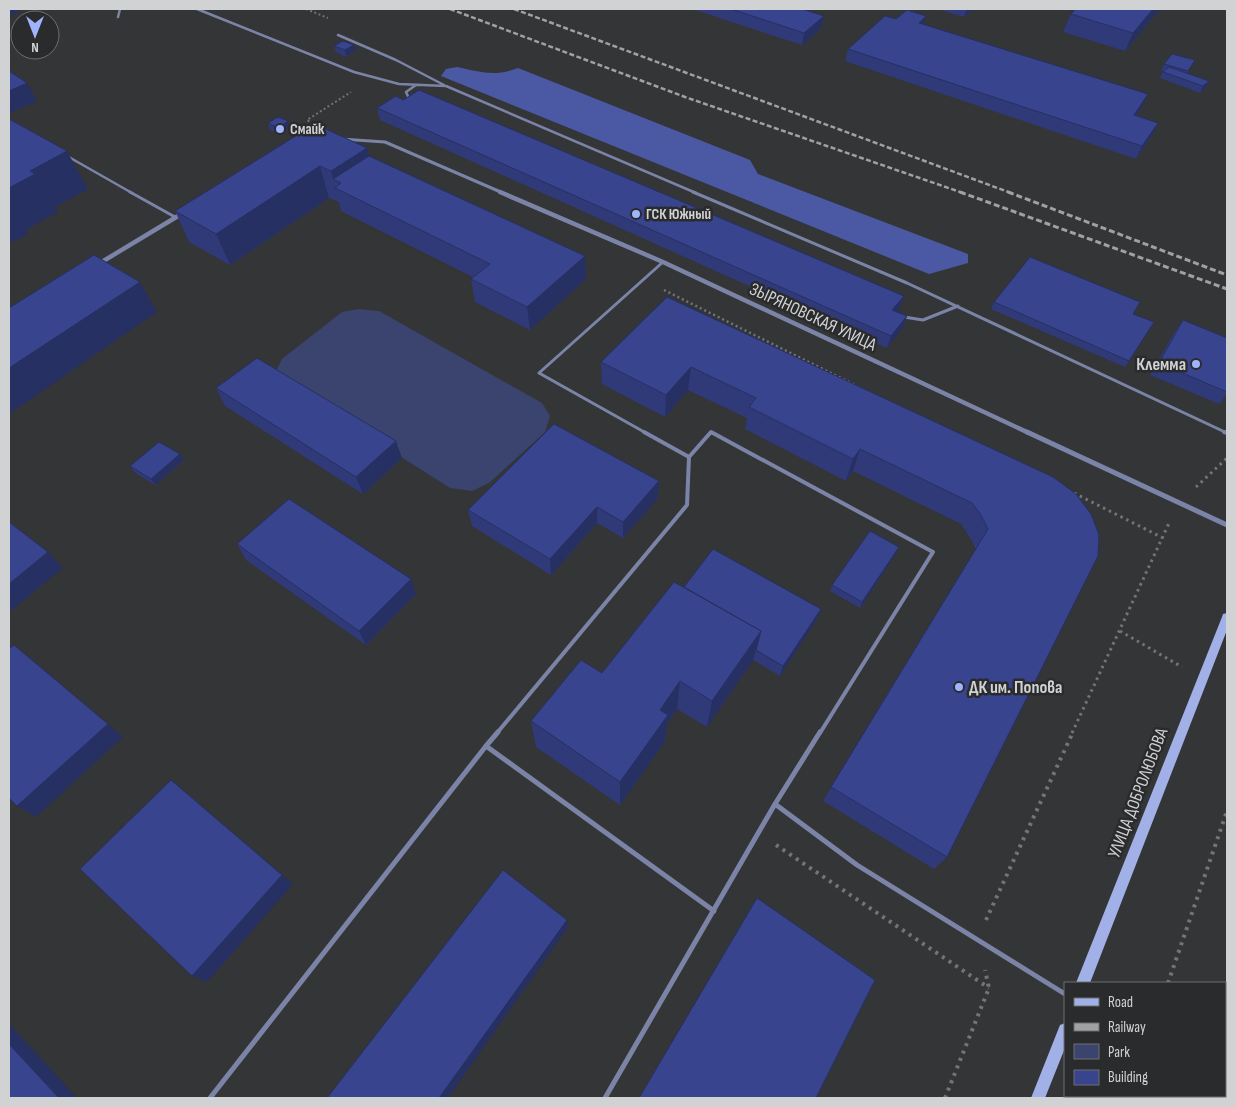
<svg xmlns="http://www.w3.org/2000/svg" width="1236" height="1107" font-family="'Sofia Sans Condensed',sans-serif">
  <style>
    .green { fill: #3a446f }
    .forest { fill: #4b59a4 }
    .lines { fill: none; stroke-linecap: round; stroke-linejoin: round }
    .path-far3 { stroke: #737475; stroke-width: 2; stroke-dasharray: 2 2.5; stroke-linecap: butt }
    .path-far2 { stroke: #737475; stroke-width: 2.5; stroke-dasharray: 2 3; stroke-linecap: butt }
    .path-far1 { stroke: #737475; stroke-width: 3; stroke-dasharray: 2.5 4; stroke-linecap: butt }
    .path { stroke: #737475; stroke-width: 4; stroke-dasharray: 3 5; stroke-linecap: butt }
    .lane-far3 { stroke: #7b84a7; stroke-width: 2.5 }
    .lane-far2 { stroke: #7b84a7; stroke-width: 3 }
    .lane-far1 { stroke: #7b84a7; stroke-width: 4 }
    .lane { stroke: #7b84a7; stroke-width: 5 }
    .street-far2 { stroke: #7b84a7; stroke-width: 3 }
    .street-far1 { stroke: #7b84a7; stroke-width: 4.5 }
    .street { stroke: #7b84a7; stroke-width: 5 }
    .secondary { fill: #a2b0e8; fill-rule: evenodd }
    .rail-far1 { stroke: #a0a1a3; stroke-width: 2.5; stroke-dasharray: 5 2.5; stroke-linecap: butt }
    .rail { stroke: #a0a1a3; stroke-width: 3; stroke-dasharray: 6 3; stroke-linecap: butt }
    .wall { fill: #303a79 }
    .shaded-wall { fill: #273063 }
    .building { fill: #38448d; stroke: #273063 }
    .poi-dot { fill: #a0b3fd; stroke: #2a2b2d; stroke-width: 2 }
    .labels { text-anchor: middle; dominant-baseline: central; stroke-width: 5; stroke-linejoin: round; paint-order: stroke }
    .far-poi-label { font-size: 15px; font-weight: bold; fill: #d1d2d3; stroke: #2a2b2d; text-anchor: start }
    .street-label { font-size: 18px; fill: #d1d2d3; stroke: #2a2b2d }
    .poi-label { font-size: 18px; font-weight: bold; fill: #d1d2d3; stroke: #2a2b2d; text-anchor: end }
  </style>
  <rect width="100%" height="100%" fill="#343537"/>
  <!-- green -->
  <path class="green" d="M359,309L379,311L542,403L550,416L545,432L489,483L472,491L450,488L277,378V369L282,359L342,312Z"/>
  <!-- forest -->
  <path class="forest" d="M457,67C480,72 495,77 518,68L750,160L758,174L968,254V263L929,274L441,76L446,69Z"/>
  <g class="lines">
    <!-- path-far3 -->
    <path class="path-far3" d="M306,9L328,18
      M317,126L307,120L351,92"/>
    <!-- path-far2 -->
    <path class="path-far2" d="M664,290L855,385"/>
    <!-- path-far1 -->
    <path class="path-far1" d="M1196,487L1227,458
      M1074,493L1163,538
      M1120,631L1182,667
      M1072,733L1170,521"/>
    <!-- path -->
    <path class="path" d="M776,845L989,988
      M986,920L1073,732
      M1168,983L1227,811
      M945,1098L989,988L985,970
      M1129,1098L1130,1096"/>
    <!-- lane-far3 -->
    <path class="lane-far3" d="M197,9L354,72L399,84L446,86L696,193
      M118,17L120,9
      M338,35L396,60L444,85
      M410,101L406,92L416,85
      M67,156L132,193"/>
    <!-- lane-far2 -->
    <path class="lane-far2" d="M130,192L175,217
      M693,192L907,283L1227,433
      M904,317L923,320L958,306
      M646,433L539,373L663,262
      M710,433H713"/>
    <!-- lane-far1 -->
    <path class="lane-far1" d="M644,432L689,457L711,432L933,552L820,733
      M1224,432L1227,433
      M497,733L687,505L689,457"/>
    <!-- lane -->
    <path class="lane" d="M498,732L486,746L714,911
      M775,804L857,865L1065,994
      M210,1098L486,746
      M605,1098L775,804L820,732"/>
    <!-- street-far2 -->
    <path class="street-far2" d="M341,139L385,142L503,193"/>
    <!-- street-far1 -->
    <path class="street-far1" d="M500,192L663,262L1029,433
      M100,263L183,213"/>
    <!-- street -->
    <path class="street" d="M1027,432L1227,525"/>
    <!-- secondary -->
    <path class="secondary" d="M1227,613V630L1090,983H1076L1222,617L1223,614Z
      M1065,1023V1048L1045,1098H1031L1060,1025Z"/>
    <!-- rail-far1 -->
    <path class="rail-far1" d="M450,9L685,97L963,193
      M514,9L1011,193"/>
    <!-- rail -->
    <path class="rail" d="M960,192L1227,289
      M1008,192L1227,275"/>
  </g>
  <!-- wall -->
  <path class="wall" d="M692,9H813L810,11L821,28L802,45Z
    M937,9H973L964,17Z
    M1076,9H1160L1125,51L1063,32L1071,14Z
    M896,19L924,24L1142,107L1136,115L1158,123L1152,135L1136,159L845,61L848,49Z
    M334,46L355,51L346,57L336,52Z
    M1195,60L1187,73L1209,81L1205,88L1200,93L1160,78L1163,71H1161L1164,64Z
    M377,108L904,296L899,309L897,312L907,316L902,329L887,348L380,120Z
    M288,121L290,127L280,134L270,130L268,123Z
    M315,124L369,156L585,256L586,279L530,330L475,302L471,279L473,277L341,211L339,202L329,198L230,265L189,242L175,211Z
    M667,297L1053,477L947,857L934,869L823,801L976,549L969,536L961,524L853,471L846,481L745,429L747,418L688,390L665,417L602,384L601,362Z
    M994,302L1133,314L1154,322L1125,367L991,309Z
    M1183,320L1227,338V394L1219,404L1150,375L1174,333Z
    M216,388L402,458L363,494L225,406Z
    M180,454L184,460L155,485L134,472L130,466Z
    M658,498L623,538L597,523L551,575L472,526L468,510Z
    M237,544L416,594L366,645L246,560Z
    M896,553L860,608L830,591L832,585Z
    M684,587L817,619L780,676L753,660L707,727L677,709L667,723L665,741L620,805L536,747L531,721L602,673Z
    M1227,1061V1098H1202V1096H1225V1062Z"/>
  <!-- shaded-wall -->
  <path class="shaded-wall" d="M9,9H24L9,16Z
    M801,9H813L799,21Z
    M967,9H973L964,17Z
    M1153,9H1160L1125,51L1133,33Z
    M824,16L821,28L802,45L804,33Z
    M926,16L923,28L919,23Z
    M354,45L355,51L346,57L345,50Z
    M1209,81L1205,88L1200,93L1203,86Z
    M27,83L37,101L10,113L9,111V91Z
    M1148,94L1142,107L1127,127L1134,115Z
    M288,121L290,127L280,134L278,128Z
    M1158,123L1152,135L1136,159L1142,146Z
    M367,148L375,179L341,183L333,179L331,171Z
    M67,151L88,189L55,207L58,212L27,229L29,233L13,242L9,237V188L30,171Z
    M320,166L329,198L230,265L216,234Z
    M585,256L586,279L530,330L527,307Z
    M140,282L157,312L9,414V368Z
    M904,296L899,309L888,322L892,310Z
    M907,316L902,329L887,348L891,336Z
    M691,367L688,390L665,417L666,395Z
    M396,441L402,458L363,494L356,477Z
    M860,449L853,471L846,481L853,459Z
    M180,454L184,460L155,485L151,479Z
    M659,481L658,498L623,538V522Z
    M597,507V523L551,575L550,559Z
    M899,547L896,553L860,608L862,602Z
    M48,552L63,568L9,612V584Z
    M411,579L416,594L366,645L359,631Z
    M821,609L817,619L780,676L783,666Z
    M761,631L753,660L707,727L712,701Z
    M680,681L677,709L667,723L665,741L620,805V782L660,710Z
    M108,724L123,737L36,817L17,806Z
    M171,780L293,884L207,982L192,976Z
    M567,920L568,927L448,1098H439Z
    M9,1024L77,1098H59L9,1044Z"/>
  <!-- building -->
  <path class="building" d="M731,9H802L824,16L804,33Z
    M1076,9H1153L1133,33L1071,14Z
    M907,10L926,16L919,23L1148,94L1134,115L1158,123L1142,146L848,49L885,16L896,19Z
    M343,41L354,45L345,50L334,46Z
    M1172,54L1195,60L1188,71L1164,64Z
    M1169,67L1209,81L1203,86L1163,72Z
    M9,71L27,83L9,91Z
    M419,90L904,296L892,310L907,316L891,336L377,108L396,96L403,100Z
    M278,117L288,121L278,128L268,123Z
    M9,119L67,151L30,171L35,174L9,188Z
    M315,124L367,148L331,171L320,166L216,234L175,211Z
    M369,156L585,256L527,307L471,279L490,264L335,188L341,183L333,179Z
    M94,255L140,282L9,368V308Z
    M1030,257L1140,302L1133,314L1154,322L1129,361L994,302Z
    M667,297L1053,477L1076,494L1091,514L1099,535L1098,556L947,857L831,787L988,529L981,515L972,503L860,449L853,459L749,407L756,398L691,367L666,395L601,362Z
    M1183,320L1227,338V392L1159,363Z
    M257,358L396,441L356,477L216,388Z
    M554,424L659,481L623,522L597,507L550,559L468,510Z
    M159,442L180,454L151,479L130,466Z
    M289,499L411,579L359,631L237,544Z
    M9,522L48,552L9,584Z
    M870,531L899,547L862,602L832,585Z
    M713,549L821,609L783,666L756,650L761,631L684,587Z
    M674,582L761,631L712,701L680,681L660,710L668,715L620,782L531,721L581,660L602,673Z
    M14,645L108,724L17,806L9,798V649Z
    M171,780L282,875L192,976L80,869Z
    M503,870L567,920L439,1098H327Z
    M757,898L875,980L816,1098H639Z
    M9,1044L59,1098H9Z
    M1227,1083V1098H1223L1224,1096H1225Z"/>
  <!-- markers -->
  <g class="poi-dot">
    <circle cx="280" cy="129" r="5"/>
    <circle cx="636" cy="214" r="5"/>
    <circle cx="1196" cy="364" r="5"/>
    <circle cx="959" cy="687" r="5"/>
  </g>
  <g class="labels">
    <!-- far-poi labels -->
    <g class="far-poi-label">
      <text x="290" y="129">Смайк</text>
      <text x="646" y="214">ГСК Южный</text>
    </g>
    <!-- street labels -->
    <g class="street-label">
      <text transform="translate(813 317) rotate(25)">ЗЫРЯНОВСКАЯ УЛИЦА</text>
      <text transform="translate(1138 793) rotate(-69)">УЛИЦА ДОБРОЛЮБОВА</text>
    </g>
    <!-- poi labels -->
    <g class="poi-label">
      <text x="1186" y="364">Клемма</text>
      <text x="969" y="687" text-anchor="start">ДК им. Попова</text>
    </g>
  </g>
  <!-- border -->
  <rect width="1236" height="1107" fill="none" stroke="#d1d2d3" stroke-width="20"/>
  <!-- legend -->
  <rect x="1064" y="982" width="162" height="115" fill="#2a2b2d" stroke="#6d6e6f"/>
  <rect x="1074" y="998" width="25" height="8" fill="#a2b0e8" stroke="#6d6e6f"/>
  <text x="1108" y="1007" font-size="15" fill="#d1d2d3">Road</text>
  <rect x="1074" y="1023" width="25" height="8" fill="#a0a1a3" stroke="#6d6e6f"/>
  <text x="1108" y="1032" font-size="15" fill="#d1d2d3">Railway</text>
  <rect x="1074" y="1044" width="25" height="15" fill="#3a446f" stroke="#6d6e6f"/>
  <text x="1108" y="1057" font-size="15" fill="#d1d2d3">Park</text>
  <rect x="1074" y="1070" width="25" height="15" fill="#38448d" stroke="#6d6e6f"/>
  <text x="1108" y="1082" font-size="15" fill="#d1d2d3">Building</text>
  <!-- north arrow -->
  <g transform="translate(35 35) rotate(180)"><circle r="24" fill="#2a2b2d" stroke="#6d6e6f"/>
  <path d="M0-4L9 19L0 12L-9 19Z" fill="#a0b3fd"/>
  <text y="-8" font-size="14" font-weight="bold" text-anchor="middle" fill="#d1d2d3">N</text>
  </g>
</svg>
